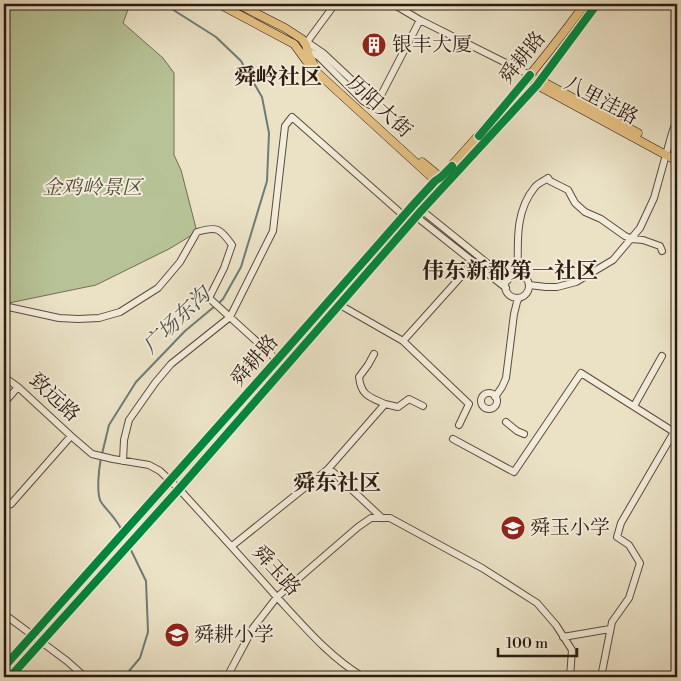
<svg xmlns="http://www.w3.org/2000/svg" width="681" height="681" font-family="'Libre Bodoni','Noto Serif SC',serif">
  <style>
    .green { fill: #b7c396; stroke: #726e54 }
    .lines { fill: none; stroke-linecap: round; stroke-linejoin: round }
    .stream { stroke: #6d7c75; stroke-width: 2 }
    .minor-casing { stroke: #5c4c3e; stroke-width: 8 }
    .major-casing { stroke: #2c1a11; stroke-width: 9 }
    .minor { stroke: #f2ecda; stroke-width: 6 }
    .major { stroke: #e6c183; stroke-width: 8 }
    .cycleway-casing { stroke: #f2ecda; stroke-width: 11 }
    .cycleway { stroke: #00873e; stroke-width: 8 }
    .labels { text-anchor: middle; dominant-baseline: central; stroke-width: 4; stroke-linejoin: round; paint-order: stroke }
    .poi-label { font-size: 20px; fill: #2c1a11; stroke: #f2ecda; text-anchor: start }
    .street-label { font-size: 20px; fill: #2c1a11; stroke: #f2ecda }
    .park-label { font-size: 20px; font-style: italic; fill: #564d39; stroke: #f2ecda }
    .water-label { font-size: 21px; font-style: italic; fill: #52534b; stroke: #f2ecda }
    .quarter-label { font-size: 22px; font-weight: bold; fill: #2c1a11; stroke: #f2ecda }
  </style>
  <rect width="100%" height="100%" fill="#ebe2c6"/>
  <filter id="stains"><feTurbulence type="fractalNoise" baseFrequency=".004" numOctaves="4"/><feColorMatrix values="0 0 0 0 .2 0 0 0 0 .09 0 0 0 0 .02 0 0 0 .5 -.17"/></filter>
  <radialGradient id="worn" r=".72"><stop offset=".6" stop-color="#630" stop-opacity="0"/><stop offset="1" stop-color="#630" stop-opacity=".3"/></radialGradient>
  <!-- green -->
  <path class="green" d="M4,4H130L123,23L163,58L174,73V155L181,170L197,232L169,249L96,285L4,304Z"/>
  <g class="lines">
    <!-- stream -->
    <path class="stream" d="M164,4L216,37L241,61L262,97L269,133L267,181L241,267L223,299L219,303
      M102,454L109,425L136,382L185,331L215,306
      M101,458C99,468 96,493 101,502C108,512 117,519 122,531
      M124,677L140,658L148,632L146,581L129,546"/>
    <defs>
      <path id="minor" d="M393,4L420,20
        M304,40L323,53L371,98L378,101
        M307,42L335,4
        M307,50L319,57L363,101L370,105L375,104L378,101L420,20L530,75
        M677,75V80
        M414,204L508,280
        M408,210L506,288
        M505 286a12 12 0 1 1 24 0a12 12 0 1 1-24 0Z
        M518,275C518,245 514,212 535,187C538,183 544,181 548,178L550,181L568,190L575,203L585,212L601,219L625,236L632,239L643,240L660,246L662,251
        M529,285L546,287H557L576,282L613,260L640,228L654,198L672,133L677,119
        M340,305L403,341L469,404L459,425
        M4,306L59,318L78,319L99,318L120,312L158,288L180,262L197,232C217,226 220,228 232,245L224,268L209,298L277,360
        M403,341L474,262
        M4,377L18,387L71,436L92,454L113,459L149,465L160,471L179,489C211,524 243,559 274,594C302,624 328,656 363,677
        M481 401a8 8 0 1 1 16 0a8 8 0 1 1-16 0Z
        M495,397L502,387L506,378L514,314L517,302L519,298
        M4,403L18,387
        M385,404L398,407L409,399L423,406
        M634,406L662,356
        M506,422L517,431L524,434
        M453,439L514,472L581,373L674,432L621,523L617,537L629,545L640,563L629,598L612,622L601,677
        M123,461L124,440L129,420L155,383L171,364L230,317L273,231L285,126L292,117L404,216
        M328,469L385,404C370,397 361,396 359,377L368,365L374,354
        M11,504L71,436
        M232,546L328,469L333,472L382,518
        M4,614L67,661L85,677
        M563,637L610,629
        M227,677L253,628L277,597L358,527L371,518H390L482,568L537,603L556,625L572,650L570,677"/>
      <path id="major" d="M219,4L294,44L310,66L438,183
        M238,4L285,28L302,39L306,45L309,56L313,63
        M538,79L638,133
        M535,83L537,85L677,161
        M422,162L444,180
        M4,667L277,360L414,204L435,181L441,177C492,122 541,64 585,4
        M10,677L179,489L421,211L537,85L597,4"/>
    </defs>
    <!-- minor casing -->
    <use href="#minor" class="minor-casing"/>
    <!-- major casing -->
    <use href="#major" class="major-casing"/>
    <!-- minor -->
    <use href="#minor" class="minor"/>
    <!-- major -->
    <use href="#major" class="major"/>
    <defs>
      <path id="cycleway" d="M479,136L530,75
        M4,667L277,360L414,204L435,181L441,177L452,166
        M10,677L179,489L421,211L537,85L597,4"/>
    </defs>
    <!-- cycleway casing -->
    <use href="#cycleway" class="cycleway-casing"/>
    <!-- cycleway -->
    <use href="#cycleway" class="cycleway"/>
  </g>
  <!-- icons -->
  <defs>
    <symbol id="building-disc" viewBox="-11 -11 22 22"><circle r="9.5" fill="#8f2418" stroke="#f2ecda"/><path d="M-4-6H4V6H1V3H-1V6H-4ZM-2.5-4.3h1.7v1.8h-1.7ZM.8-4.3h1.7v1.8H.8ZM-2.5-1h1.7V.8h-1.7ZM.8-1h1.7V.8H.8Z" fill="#fff"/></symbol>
    <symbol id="school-disc" viewBox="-11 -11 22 22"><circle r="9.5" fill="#8f2418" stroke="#f2ecda"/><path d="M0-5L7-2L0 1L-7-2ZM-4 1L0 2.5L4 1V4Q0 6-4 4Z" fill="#fff"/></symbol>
  </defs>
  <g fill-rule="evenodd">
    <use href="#building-disc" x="360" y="31" width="28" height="28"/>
    <use href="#school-disc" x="499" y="514" width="28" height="28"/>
    <use href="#school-disc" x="163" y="621" width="28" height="28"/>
  </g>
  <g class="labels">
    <!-- poi labels -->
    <g class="poi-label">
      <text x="392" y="45">银丰大厦</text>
      <text x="530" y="528">舜玉小学</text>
      <text x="194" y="635">舜耕小学</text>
    </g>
    <!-- street labels -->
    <g class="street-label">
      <text transform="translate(523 58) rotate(-51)">舜耕路</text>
      <text transform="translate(601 101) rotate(28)">八里洼路</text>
      <text transform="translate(379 107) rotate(43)">历阳大街</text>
      <text transform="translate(255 361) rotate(-49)">舜耕路</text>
      <text transform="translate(54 398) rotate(43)">致远路</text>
      <text transform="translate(276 571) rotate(48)">舜玉路</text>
    </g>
    <!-- park labels -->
    <g class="park-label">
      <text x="92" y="188">金鸡岭景区</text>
    </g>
    <!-- water labels -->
    <g class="water-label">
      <text transform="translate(177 321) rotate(-44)">广场东沟</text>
    </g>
    <!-- quarter labels -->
    <g class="quarter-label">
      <text x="278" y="77">舜岭社区</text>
      <text x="510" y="271">伟东新都第一社区</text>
      <text x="337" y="483">舜东社区</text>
    </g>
  </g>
  <!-- margin -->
  <rect width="681" height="681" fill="none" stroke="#ebe2c6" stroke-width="20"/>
  <rect x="5" y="5" width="671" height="671" fill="none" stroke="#2c1a11" stroke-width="2.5"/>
  <rect x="10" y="10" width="661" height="661" fill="none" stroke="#2c1a11"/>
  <!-- scale -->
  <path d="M498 648v8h79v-8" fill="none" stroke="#2c1a11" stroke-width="2.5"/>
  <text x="506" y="648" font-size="15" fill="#2c1a11" stroke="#f2ecda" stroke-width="4" paint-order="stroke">100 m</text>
  <rect width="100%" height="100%" filter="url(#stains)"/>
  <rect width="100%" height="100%" fill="url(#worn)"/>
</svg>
